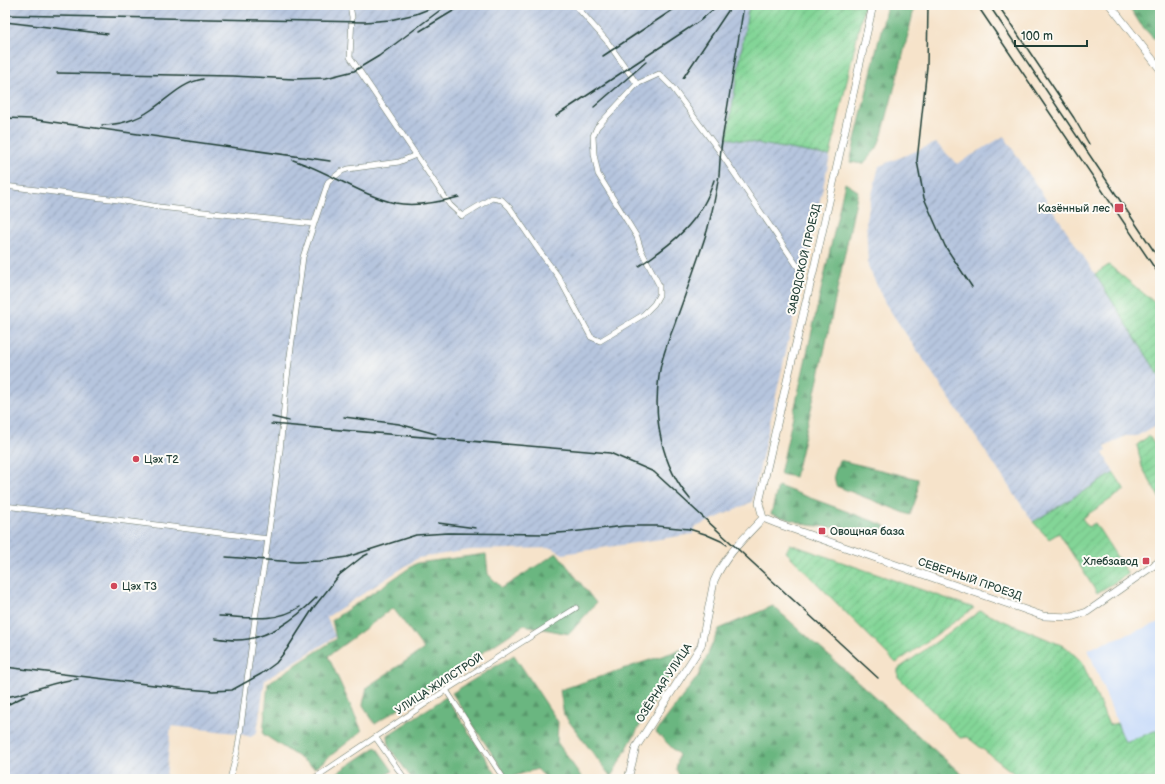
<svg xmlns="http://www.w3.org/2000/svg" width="1165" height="784" font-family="'Balsamiq Sans',sans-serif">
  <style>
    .built { fill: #c9dcf9 }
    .industrial { fill: url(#industrial-furrows) }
    .forest { fill: url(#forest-firs); stroke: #447a5a }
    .garden { fill: url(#garden-furrows); stroke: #518966 }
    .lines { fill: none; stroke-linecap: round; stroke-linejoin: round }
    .street-casing { stroke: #6a7768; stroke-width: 6 }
    .secondary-casing { stroke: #6a7768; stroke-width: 8 }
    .street { stroke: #fff; stroke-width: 5 }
    .secondary { stroke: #fff; stroke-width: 7 }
    .rail { stroke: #1f3d34; stroke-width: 1.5 }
    .poi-dot { fill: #d1495b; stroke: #fdfcf7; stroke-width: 1.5 }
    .labels { text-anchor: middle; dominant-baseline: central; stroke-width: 4; stroke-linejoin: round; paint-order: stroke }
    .poi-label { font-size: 11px; fill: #1f3d34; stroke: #fdfcf7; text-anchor: start }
    .street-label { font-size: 11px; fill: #1f3d34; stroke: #fdfcf7 }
  </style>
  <defs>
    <pattern id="industrial-furrows" width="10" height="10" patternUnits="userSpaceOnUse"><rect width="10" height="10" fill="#b6c5de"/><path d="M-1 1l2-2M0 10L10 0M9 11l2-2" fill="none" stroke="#93a1b5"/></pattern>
    <pattern id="forest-firs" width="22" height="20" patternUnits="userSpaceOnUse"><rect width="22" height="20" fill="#6ab680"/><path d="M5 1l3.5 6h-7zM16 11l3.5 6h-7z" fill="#57956a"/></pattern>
    <pattern id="garden-furrows" width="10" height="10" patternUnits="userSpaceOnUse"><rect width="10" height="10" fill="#83d597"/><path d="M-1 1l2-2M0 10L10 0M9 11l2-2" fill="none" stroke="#6bae7c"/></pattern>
  </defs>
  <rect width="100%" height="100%" fill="#fdfcf7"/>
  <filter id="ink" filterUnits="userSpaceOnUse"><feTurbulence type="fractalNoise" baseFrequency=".025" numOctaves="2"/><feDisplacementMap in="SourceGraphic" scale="8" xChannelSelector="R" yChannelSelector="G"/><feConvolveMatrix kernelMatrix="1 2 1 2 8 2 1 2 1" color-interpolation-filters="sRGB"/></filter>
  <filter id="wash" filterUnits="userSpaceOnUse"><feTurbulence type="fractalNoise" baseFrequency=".012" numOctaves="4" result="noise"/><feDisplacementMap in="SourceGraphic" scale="16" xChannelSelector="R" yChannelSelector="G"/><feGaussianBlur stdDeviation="0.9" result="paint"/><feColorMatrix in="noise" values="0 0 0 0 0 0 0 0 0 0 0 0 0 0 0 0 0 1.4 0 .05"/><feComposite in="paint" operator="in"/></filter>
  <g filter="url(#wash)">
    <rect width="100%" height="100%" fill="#f6e3ca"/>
    <!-- built -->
    <path class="built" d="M1160,622V729L1125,743L1088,649Z"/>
    <!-- industrial -->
    <path class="industrial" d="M5,5H749L727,138L830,156L752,502L694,528L693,534L563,554L552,548L470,550L418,558L327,617L335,637L265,680L257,732L251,737L236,733L171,726L166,778L117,779H5Z
      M1004,136L1095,274L1160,377V423L1137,436H1125L1105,447L1107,451L1103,453L1114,473L1033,522L885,303L868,266L866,219L879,166L936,143L957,164Z"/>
    <!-- forest -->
    <path class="forest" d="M887,5H915L902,59L882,135L877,148L863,164L850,162Z
      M1128,5H1160V45L1141,25Z
      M845,183L858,191L820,371L795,477L780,474Z
      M839,460L918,479L917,496L910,515L836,486L834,475Z
      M778,486L886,526L879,532L808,525L771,514Z
      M557,553L596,603L569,634L524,625L375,724L363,705L367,687L424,649L393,608L328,656L362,731L315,768L263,734L268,683L336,639L332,620L417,563L486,554L488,574L502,588Z
      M773,606L967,779H681L676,769L679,755L656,732L698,676L719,629Z
      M686,648L632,739L611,777L564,715L560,690Z
      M514,655L558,722L557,742L583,779H547L537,769L508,778L452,693Z
      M446,697L499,779H412L389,747L388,735Z
      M376,747L393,771L378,779H328Z"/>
    <!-- garden -->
    <path class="garden" d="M749,5H864L830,156L727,138Z
      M1109,265L1160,307V377L1095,274Z
      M1149,436L1160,453V499L1142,467L1137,445L1142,441Z
      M1114,473L1125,490L1082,518L1088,527L1095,523L1128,574L1097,593L1059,533L1049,539L1033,522Z
      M790,544L974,608L896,663L786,552Z
      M980,611L1066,647L1082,662L1109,725L1117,723L1125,742L1160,729V779H1021L967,737L960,738L898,677V669Z"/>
  </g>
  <g filter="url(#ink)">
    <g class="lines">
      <defs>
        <path id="street" d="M350,5L352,17L350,57L450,205L462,216L492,198L502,200L510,208L540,252L558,276L591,337L600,341L643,315L654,304L659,295V285L641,250L637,237L598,174L594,154L593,136L597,127L637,84L659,74L672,87L720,152L798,267
          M575,5L606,40L637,84
          M5,186L118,200L159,207L314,224
          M5,506L268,539
          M446,690L504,779
          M376,738L405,779
          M230,779L237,752L240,734L255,618L265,560L280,451L286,386L303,257L328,182L342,171L348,169L399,162L416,155
          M313,779L446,690L576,608"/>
        <path id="secondary" d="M1110,5L1160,69
          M763,518L759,503L782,402L815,264L873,5
          M763,518L778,524L1043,616L1071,617L1087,612L1160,561
          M628,779L636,747L701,646L714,581C724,557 745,537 763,518"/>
      </defs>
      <!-- street casing -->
      <use href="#street" class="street-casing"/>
      <!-- secondary casing -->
      <use href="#secondary" class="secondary-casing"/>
      <!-- street -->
      <use href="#street" class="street"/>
      <!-- secondary -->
      <use href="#secondary" class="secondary"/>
      <!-- rail -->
      <path class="rail" d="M162,5L241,6L276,5
        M928,5L927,67L917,161L924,198L945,246L972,287
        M977,5L1160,276
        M989,5L1160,260
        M998,5L1074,118L1089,144
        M5,15L365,22L390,20L416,14L439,5
        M5,22L108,34
        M420,31L463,5
        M603,56L680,5
        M57,73L233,76L294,79L326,78L354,71L379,56L447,5
        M683,78L732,5
        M594,107L646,62
        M556,116L683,32L701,20L718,5
        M5,118L31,119L330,161
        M102,125C118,125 137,120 151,110C169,98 181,83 203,79
        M721,147L744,5
        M293,160C328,171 360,195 395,203C415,207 440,202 459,197
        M639,266C672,244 702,221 714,180
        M272,417L289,421
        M344,417L399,424L436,434
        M271,424L610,453L654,472L878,678
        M690,499C661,465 653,418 659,376C661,358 668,342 674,326C685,295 697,263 707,231C712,213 716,194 719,175C720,164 720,153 722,142
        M438,523L476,528
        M226,557L296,562L320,561L347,557L416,535L448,533L545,534L571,532L625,526H657L689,529L705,534L721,541L727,545
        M338,576L362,557L368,554
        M219,616C246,617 276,623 300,607
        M215,638C222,639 229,640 236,640C268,640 295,619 317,597
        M5,667L187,689L213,691L232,690L261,674L276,663L287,649L314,607L341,573
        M5,697C11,696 18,695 23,693C42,688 59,680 78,679
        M5,706L25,696"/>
    </g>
  </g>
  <!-- markers -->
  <g class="poi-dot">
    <rect x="1114" y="203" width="10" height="10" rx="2"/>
    <circle cx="136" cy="459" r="4"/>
    <rect x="818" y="527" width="8" height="8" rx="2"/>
    <rect x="1142" y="557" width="8" height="8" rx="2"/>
    <circle cx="114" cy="586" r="4"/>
  </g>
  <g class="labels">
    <!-- poi labels -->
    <g class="poi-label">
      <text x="1110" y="208" text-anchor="end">Казённый лес</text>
      <text x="144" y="459">Цэх Т2</text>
      <text x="830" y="531">Овощная база</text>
      <text x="1138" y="561" text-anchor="end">Хлебзавод</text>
      <text x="122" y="586">Цэх Т3</text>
    </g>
    <!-- street labels -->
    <g class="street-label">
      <text transform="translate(804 259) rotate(-77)">ЗАВОДСКОЙ ПРОЕЗД</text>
      <text transform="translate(970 579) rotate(19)">СЕВЕРНЫЙ ПРОЕЗД</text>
      <text transform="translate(664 683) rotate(-57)">ОЗЁРНАЯ УЛИЦА</text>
      <text transform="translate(439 684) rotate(-33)">УЛИЦА ЖИЛСТРОЙ</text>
    </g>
  </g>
  <!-- margin -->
  <rect width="1165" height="784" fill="none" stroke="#fdfcf7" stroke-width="20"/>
  <!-- scale -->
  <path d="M1015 40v6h72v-6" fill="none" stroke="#1f3d34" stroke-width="2"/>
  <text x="1021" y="40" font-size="12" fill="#1f3d34" stroke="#fdfcf7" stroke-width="3" paint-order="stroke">100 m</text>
</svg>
